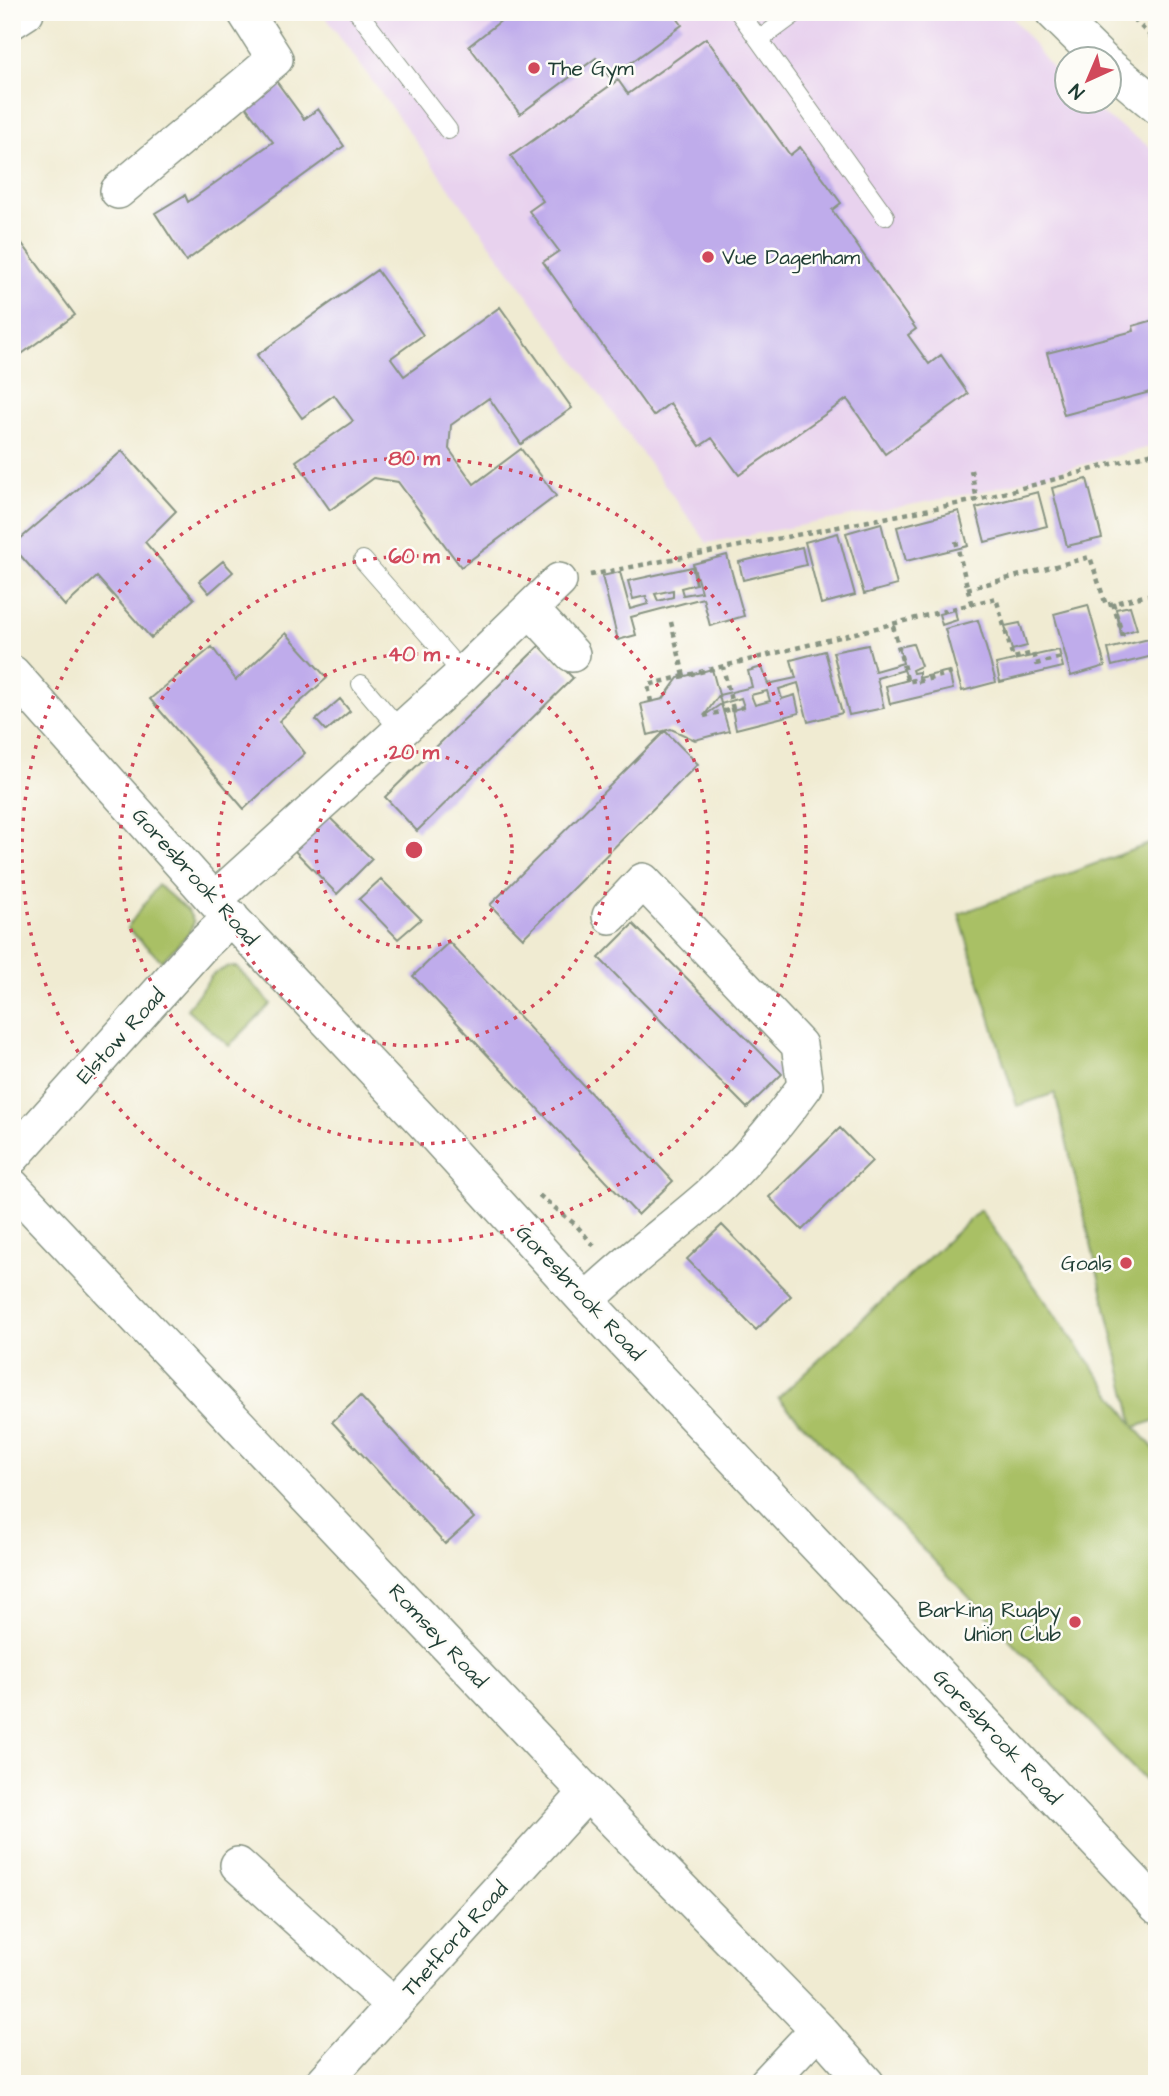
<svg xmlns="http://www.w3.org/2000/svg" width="1169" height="2096" font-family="'Architects Daughter',sans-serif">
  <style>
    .built { fill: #e8d2ee }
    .green { fill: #a9c065; stroke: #647e4c; stroke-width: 2 }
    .building { fill: #bfaceb; fill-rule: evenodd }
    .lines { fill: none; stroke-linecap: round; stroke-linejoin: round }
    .service-casing { stroke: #889483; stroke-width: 20 }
    .minor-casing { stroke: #889483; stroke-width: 38 }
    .path { stroke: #889483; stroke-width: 4.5; stroke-dasharray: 5 5; stroke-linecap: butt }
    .service { stroke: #fff; stroke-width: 18 }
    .minor { stroke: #fff; stroke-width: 35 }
    .ring { fill: none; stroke: #d1495b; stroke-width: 3.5; stroke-dasharray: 3.5 7 }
    .poi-dot { fill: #d1495b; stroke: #fdfcf7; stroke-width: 2.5 }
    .labels { text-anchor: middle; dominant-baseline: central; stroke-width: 5; stroke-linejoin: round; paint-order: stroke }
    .poi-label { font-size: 21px; fill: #1f3d34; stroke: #fdfcf7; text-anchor: start }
    .street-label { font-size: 21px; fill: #1f3d34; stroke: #fdfcf7 }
    .centre { fill: #d1495b; stroke: #fdfcf7; stroke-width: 3.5 }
    .ring-label { font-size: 21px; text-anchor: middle; font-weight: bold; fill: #d1495b; stroke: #fdfcf7; stroke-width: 5; stroke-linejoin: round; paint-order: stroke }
  </style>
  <rect width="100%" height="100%" fill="#fdfcf7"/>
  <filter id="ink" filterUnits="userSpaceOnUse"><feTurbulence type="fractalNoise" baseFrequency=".0143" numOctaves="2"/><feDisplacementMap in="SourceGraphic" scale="14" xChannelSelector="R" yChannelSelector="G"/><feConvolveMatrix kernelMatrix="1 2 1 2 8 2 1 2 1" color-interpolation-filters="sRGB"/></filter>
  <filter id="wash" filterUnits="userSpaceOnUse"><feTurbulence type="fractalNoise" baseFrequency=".00686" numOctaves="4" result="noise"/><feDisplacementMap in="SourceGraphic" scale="28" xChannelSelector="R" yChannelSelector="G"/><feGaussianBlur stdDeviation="1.57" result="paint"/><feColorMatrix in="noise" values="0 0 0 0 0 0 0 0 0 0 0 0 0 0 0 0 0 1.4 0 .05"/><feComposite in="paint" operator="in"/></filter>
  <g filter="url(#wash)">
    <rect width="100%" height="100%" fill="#f0ebd2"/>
    <!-- built -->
    <path class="built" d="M322,12H1008L1067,87L1068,102H1085L1157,152V445L979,492L707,543Z"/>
    <!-- green -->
    <path class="green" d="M1157,841V1420L1135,1427L1157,1452V1793L778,1398L980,1210L1134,1425L1055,1093L1017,1106L959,914Z
      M158,885L188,911L194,922L190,932L162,961L127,928Z
      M227,967H237L271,1004L229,1046L187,1009L213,974Z"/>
    <g id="blocks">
      <!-- building -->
      <path class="building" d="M512,12H673L682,25L610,78L596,58L520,114L469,46Z
        M706,38L790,155L800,147L841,203L832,210L916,329L908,335L929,364L941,355L968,394L885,454L847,399L739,475L712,438L700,446L670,403L653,416L543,262L559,251L529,211L543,201L511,156L618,80L628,94Z
        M274,78L304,119L318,109L344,146L186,261L155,213L185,195L188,202L273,142L243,103Z
        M12,230L75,315L12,361Z
        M377,270L423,335L391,358L404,376L500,307L572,408L521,444L489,398L451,425L449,449L474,484L521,449L556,496L461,567L398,482L374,478L330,510L296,461L353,421L334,395L302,418L257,355Z
        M1157,319V395L1151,397L1150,392L1064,415L1047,353L1134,331L1133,326Z
        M122,451L176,511L145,542L194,599L151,638L97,577L65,606L12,546Z
        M1087,479L1102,538L1067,546L1052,488Z
        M1038,492L1047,526L985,542L976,508Z
        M959,511L968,546L906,561L897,527Z
        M881,523L897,585L864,594L846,533Z
        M838,533L855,595L821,604L805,542Z
        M802,547L806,565L743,580L739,562Z
        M727,555L744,616L710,626L703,598L631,617L636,635L618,640L602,576L620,572L630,609L648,604L646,596L633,599L628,581L692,567L696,584L681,588L683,595L701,592L693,564ZM673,590V597L658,601L655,594Z
        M223,561L233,572L209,593L199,581Z
        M1088,605L1105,666L1071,676L1054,614Z
        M1130,606L1137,629L1121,634L1116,609Z
        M955,610L957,620L942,625L939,614Z
        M978,620L996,682L962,691L945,629Z
        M1020,623L1027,646L1012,650L1005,626Z
        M286,633L327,678L279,721L305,753L244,809L150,699L212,647L236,680Z
        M1157,637V655L1112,666L1108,649Z
        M913,644L921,666L912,670L913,673L919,672V678L949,671L953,689L890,704L886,686L908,680L904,670L877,678L884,708L849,715L833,652L868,645L875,671L903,663L899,647Z
        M540,645L573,678L417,831L385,797Z
        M1059,650L1063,667L1000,682L996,664Z
        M825,651L842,713L808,722L798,683L779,689L782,699L795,695L799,713L736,729L732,710L744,707L741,698L721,704L719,695L752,687L748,671L762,667L768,684L796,678L791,660ZM767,691L770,701L755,705L751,695Z
        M712,669L719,695L704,716L721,704L729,731L695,740L671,729L648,735L641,704L663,699L678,678Z
        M340,699L350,711L326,731L316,720Z
        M665,731L698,764L523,938L490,905Z
        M324,812L372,859L337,894L290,846Z
        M381,879L421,919L398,939L359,899Z
        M633,924L782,1074L747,1108L599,958Z
        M449,942L673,1181L638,1215L413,976Z
        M840,1128L872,1161L802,1230L769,1197Z
        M722,1225L791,1296L756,1330L687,1259Z
        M360,1396L474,1518L445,1544L332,1422Z"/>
    </g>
  </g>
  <g filter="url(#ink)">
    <use href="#blocks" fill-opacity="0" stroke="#889483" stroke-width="2"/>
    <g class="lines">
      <defs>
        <path id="service" d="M358,12L448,130
          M739,12L885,216
          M759,40L797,12
          M363,560L463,674
          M361,684L401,731"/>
        <path id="minor" d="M1053,12L1102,60
          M12,21L26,12
          M1110,67L1157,106
          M118,191L275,59L245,12
          M531,610L572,654
          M12,673L214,900L427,1126L586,1301L1157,1906
          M214,900L463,674L559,581
          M12,1157L200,947L231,917
          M12,1186L587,1793L818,2029L867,2084
          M586,1301C624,1263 668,1232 709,1196C744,1164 777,1125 805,1086L799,1045L643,881L610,916
          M238,1865L394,2006
          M322,2084L587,1793
          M766,2084L818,2029"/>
      </defs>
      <!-- service casing -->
      <use href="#service" class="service-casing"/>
      <!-- minor casing -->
      <use href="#minor" class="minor-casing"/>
      <!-- path -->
      <path class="path" d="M1127,12L1157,43
        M1146,12L1157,24
        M971,470L977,500
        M956,541L972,606
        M590,575L977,500L1157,452
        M967,589L1090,557L1106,605L1157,593
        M1113,603L1123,637
        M671,622L684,676
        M893,626L907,679L912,678L913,683L956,672
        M651,702L648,685L996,598L1013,658L1033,653L1036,664L1065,656
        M730,710L749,706
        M704,716L733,709L723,667
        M539,1195L576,1225L596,1248"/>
      <!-- service -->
      <use href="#service" class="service"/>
      <!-- minor -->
      <use href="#minor" class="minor"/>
    </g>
  </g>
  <!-- distance rings -->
  <g class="ring">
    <circle cx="414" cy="850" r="98"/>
    <circle cx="414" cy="850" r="196"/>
    <circle cx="414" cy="850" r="294"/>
    <circle cx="414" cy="850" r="392"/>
  </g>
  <!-- markers -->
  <g class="poi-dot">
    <circle cx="534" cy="68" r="7"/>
    <circle cx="708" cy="257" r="7"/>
    <circle cx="1126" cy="1263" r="7"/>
    <circle cx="1075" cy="1622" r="7"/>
  </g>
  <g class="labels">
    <!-- poi labels -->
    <g class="poi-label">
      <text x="548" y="68">The Gym</text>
      <text x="722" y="257">Vue Dagenham</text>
      <text x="1112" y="1263" text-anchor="end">Goals</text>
      <text x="1061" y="1610" text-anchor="end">Barking Rugby<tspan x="1061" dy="24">Union Club</tspan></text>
    </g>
    <!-- street labels -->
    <g class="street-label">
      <text transform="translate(195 877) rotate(48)">Goresbrook Road</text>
      <text transform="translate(121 1036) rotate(-48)">Elstow Road</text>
      <text transform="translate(580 1293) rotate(47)">Goresbrook Road</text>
      <text transform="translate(438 1636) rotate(47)">Romsey Road</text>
      <text transform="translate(997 1737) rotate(47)">Goresbrook Road</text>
      <text transform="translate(455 1939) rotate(-48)">Thetford Road</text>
    </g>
  </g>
  <circle cx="414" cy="850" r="10" class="centre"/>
  <g class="ring-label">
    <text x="414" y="465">80 m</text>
    <text x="414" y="563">60 m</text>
    <text x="414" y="661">40 m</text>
    <text x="414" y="759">20 m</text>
  </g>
  <!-- margin -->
  <rect width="1169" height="2096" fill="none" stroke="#fdfcf7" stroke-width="42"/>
  <!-- north arrow -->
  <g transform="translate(1088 80) rotate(224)"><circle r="33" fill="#fdfcf7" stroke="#a4b0a9" stroke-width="2"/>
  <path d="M0-5L12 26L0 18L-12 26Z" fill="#d1495b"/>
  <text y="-10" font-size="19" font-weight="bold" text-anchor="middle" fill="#1f3d34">N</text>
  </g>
</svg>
